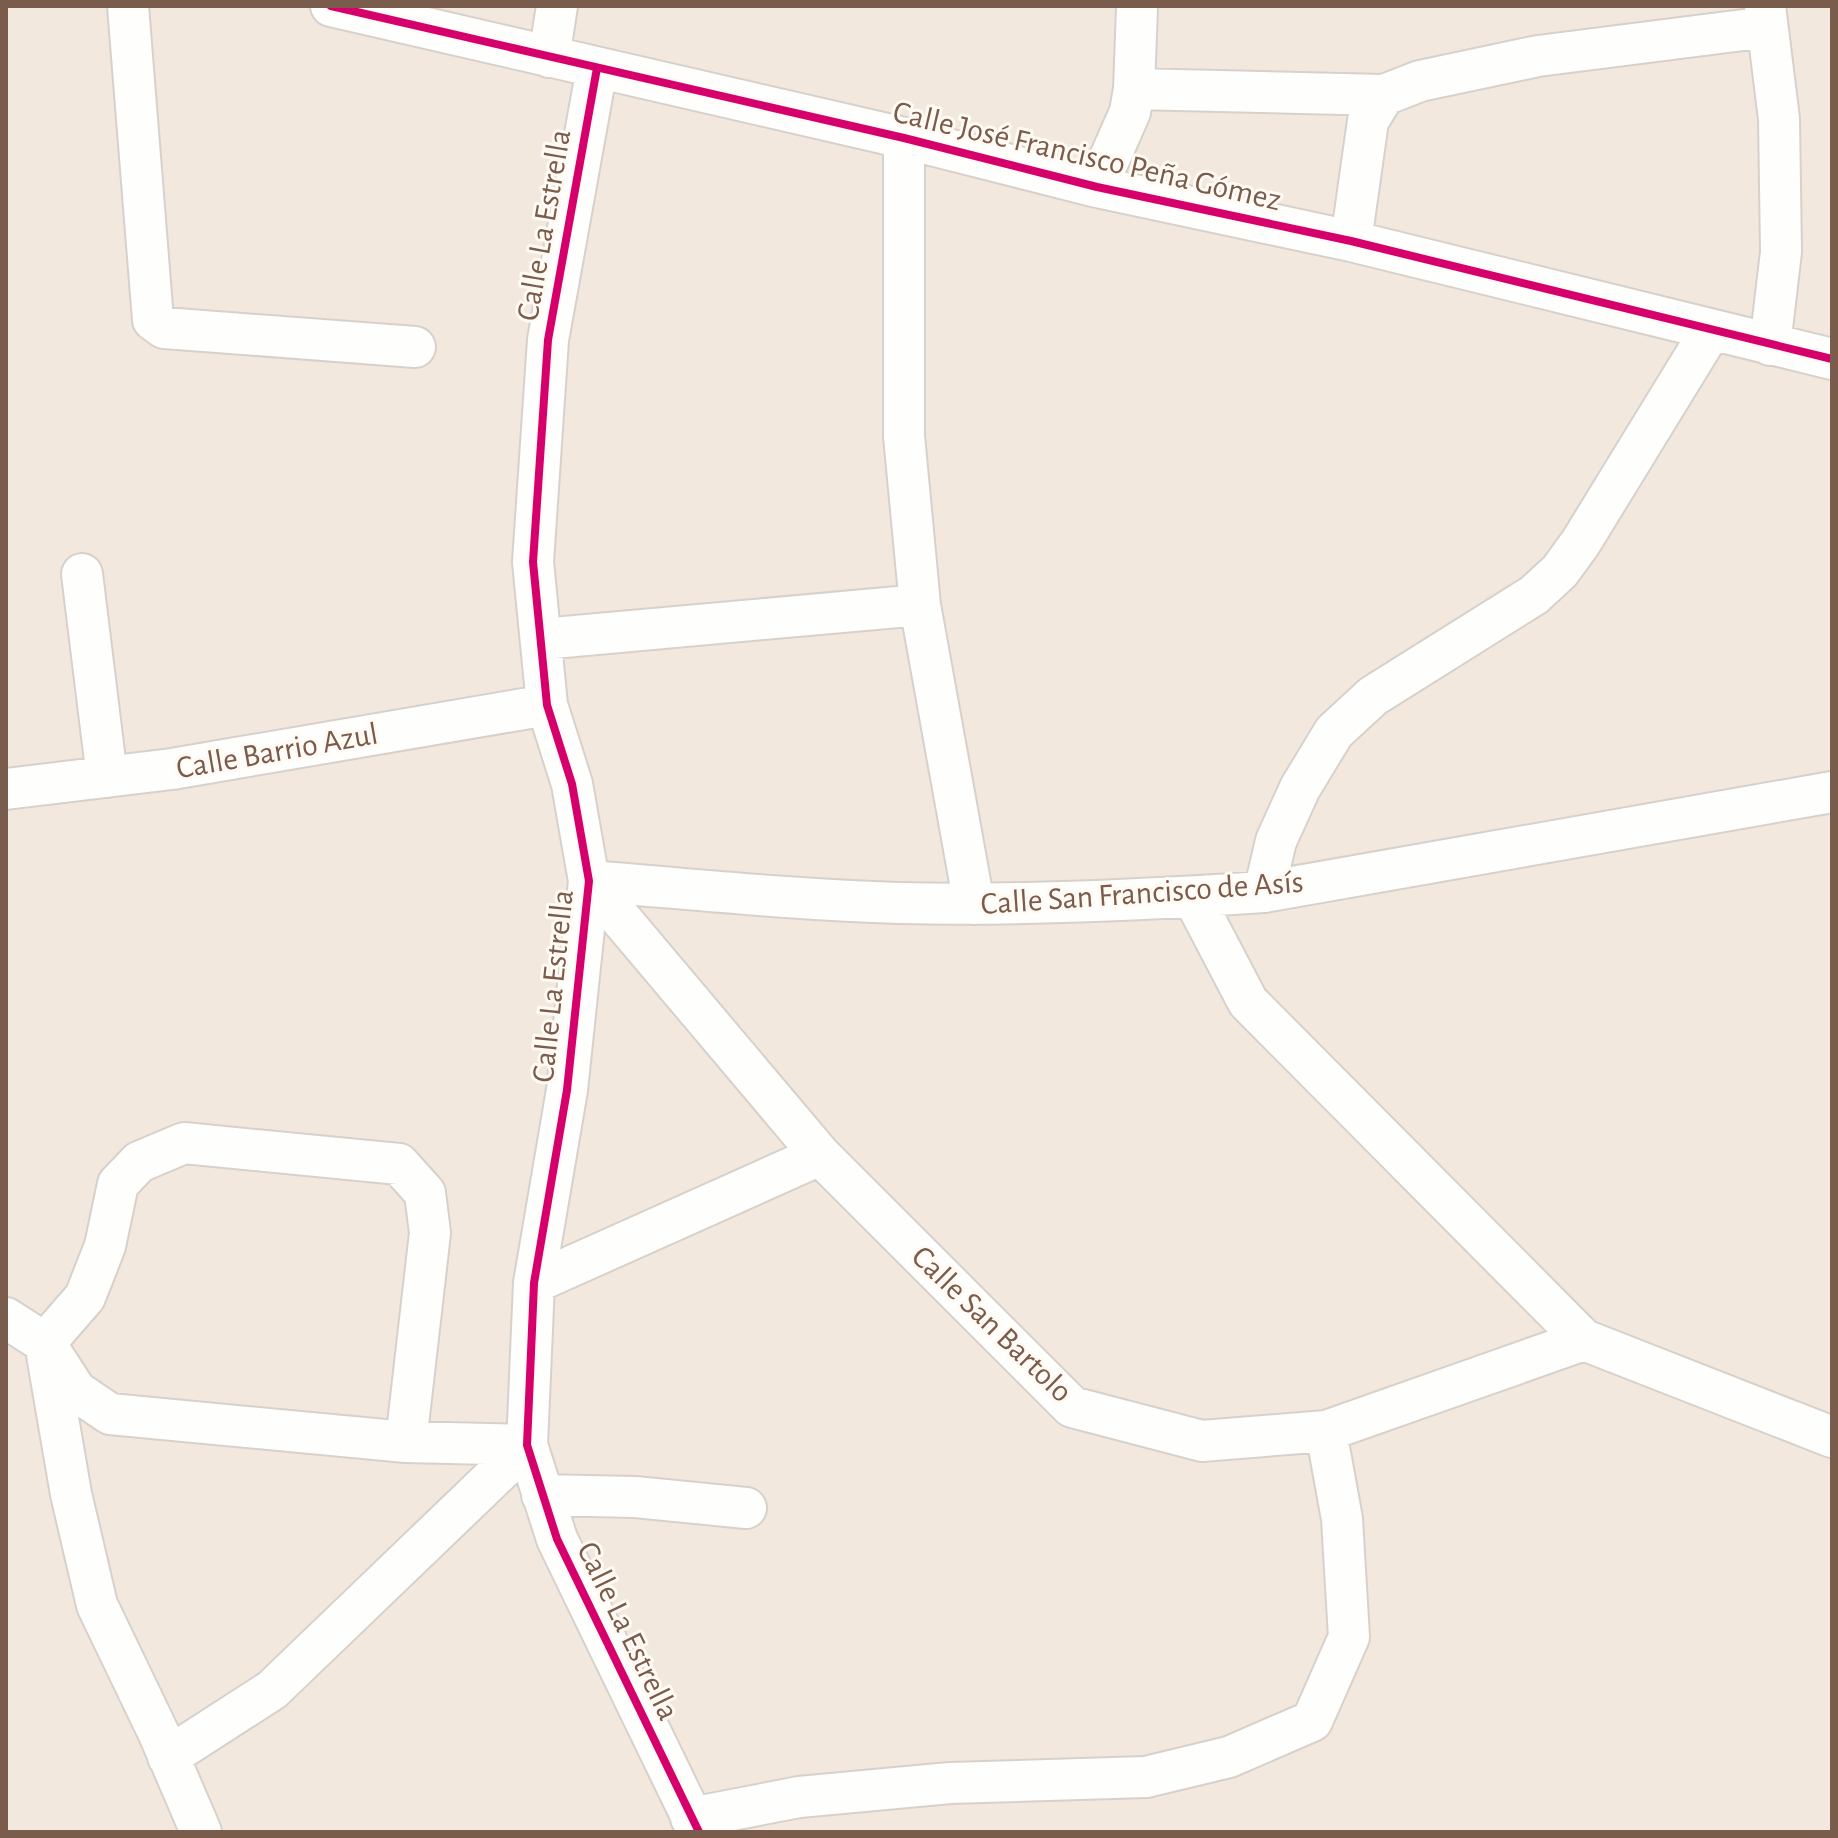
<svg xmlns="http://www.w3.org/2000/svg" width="1838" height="1838" font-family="'Alegreya Sans',sans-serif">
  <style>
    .residential { fill: #f2e8de }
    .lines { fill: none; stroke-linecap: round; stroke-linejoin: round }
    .minor-casing { stroke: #d7d1cb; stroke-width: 44 }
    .minor { stroke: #fefefd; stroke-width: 40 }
    .cycleway-casing { stroke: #fffaf3; stroke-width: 13 }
    .cycleway { stroke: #d6006c; stroke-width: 8 }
    .labels { text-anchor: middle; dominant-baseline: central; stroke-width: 6; stroke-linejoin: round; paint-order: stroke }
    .street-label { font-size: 32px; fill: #7a5c4d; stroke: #fffaf3 }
  </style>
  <rect width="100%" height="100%" fill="#f9f5f0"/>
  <!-- residential -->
  <path class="residential" d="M6,6H1832V1832H6Z"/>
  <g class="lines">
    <defs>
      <path id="minor" d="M128,6L153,320L164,328L415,347
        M331,6L904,138L1097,187L1351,241L1832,359
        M1765,6L1779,119L1781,252L1770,345
        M549,57L557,6
        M597,68L548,340L533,562L547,705L572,784L589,881L567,1090L534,1283L527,1445L557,1539L699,1832
        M1134,89L1384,95
        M904,138V436L920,605L974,904
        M1097,187L1130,112L1134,89L1137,7
        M1351,241L1368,121L1384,95L1420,81L1538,56L1767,27
        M82,574L107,777
        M542,639L920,605
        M6,789L172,769L547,705
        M589,881C692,889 796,900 899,903C1021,906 1143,900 1264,892L1832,792
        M589,881L820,1155L1072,1407L1202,1441L1326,1431L1584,1340
        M1264,892L1276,841L1300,788L1334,732L1373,696L1534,595L1560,571L1581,542L1711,330
        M1193,897L1248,1002L1584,1340L1832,1437
        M534,1283L820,1155
        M6,1318L45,1343L76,1391L110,1414L406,1442L527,1445
        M542,1495L635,1497L746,1508
        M168,1757L272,1690L527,1445
        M691,1818L799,1797L950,1783L1146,1777L1229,1757L1312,1721L1349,1637L1342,1519L1326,1431
        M201,1832L159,1734L97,1605L71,1494L45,1343L85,1297L105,1246L118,1184L139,1162L184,1143L399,1164L425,1193L430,1233L406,1442"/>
    </defs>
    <!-- minor casing -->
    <use href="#minor" class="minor-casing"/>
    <!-- minor -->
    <use href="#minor" class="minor"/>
    <defs>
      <path id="cycleway" d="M331,6L904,138L1097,187L1351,241L1832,359
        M597,68L548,340L533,562L547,705L572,784L589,881L567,1090L534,1283L527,1445L557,1539L699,1832"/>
    </defs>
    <!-- cycleway casing -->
    <use href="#cycleway" class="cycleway-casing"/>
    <!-- cycleway -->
    <use href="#cycleway" class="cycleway"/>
  </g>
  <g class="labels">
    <!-- street labels -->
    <g class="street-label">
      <text transform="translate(1087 156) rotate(13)">Calle José Francisco Peña Gómez</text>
      <text transform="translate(544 225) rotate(-80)">Calle La Estrella</text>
      <text transform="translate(277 751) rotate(-10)">Calle Barrio Azul</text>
      <text transform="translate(1142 893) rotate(-4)">Calle San Francisco de Asís</text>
      <text transform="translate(553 986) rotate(-84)">Calle La Estrella</text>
      <text transform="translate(992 1324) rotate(44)">Calle San Bartolo</text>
      <text transform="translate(628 1631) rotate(64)">Calle La Estrella</text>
    </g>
  </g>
  <!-- border -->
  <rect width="1838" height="1838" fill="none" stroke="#7a5c4d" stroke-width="16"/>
</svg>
